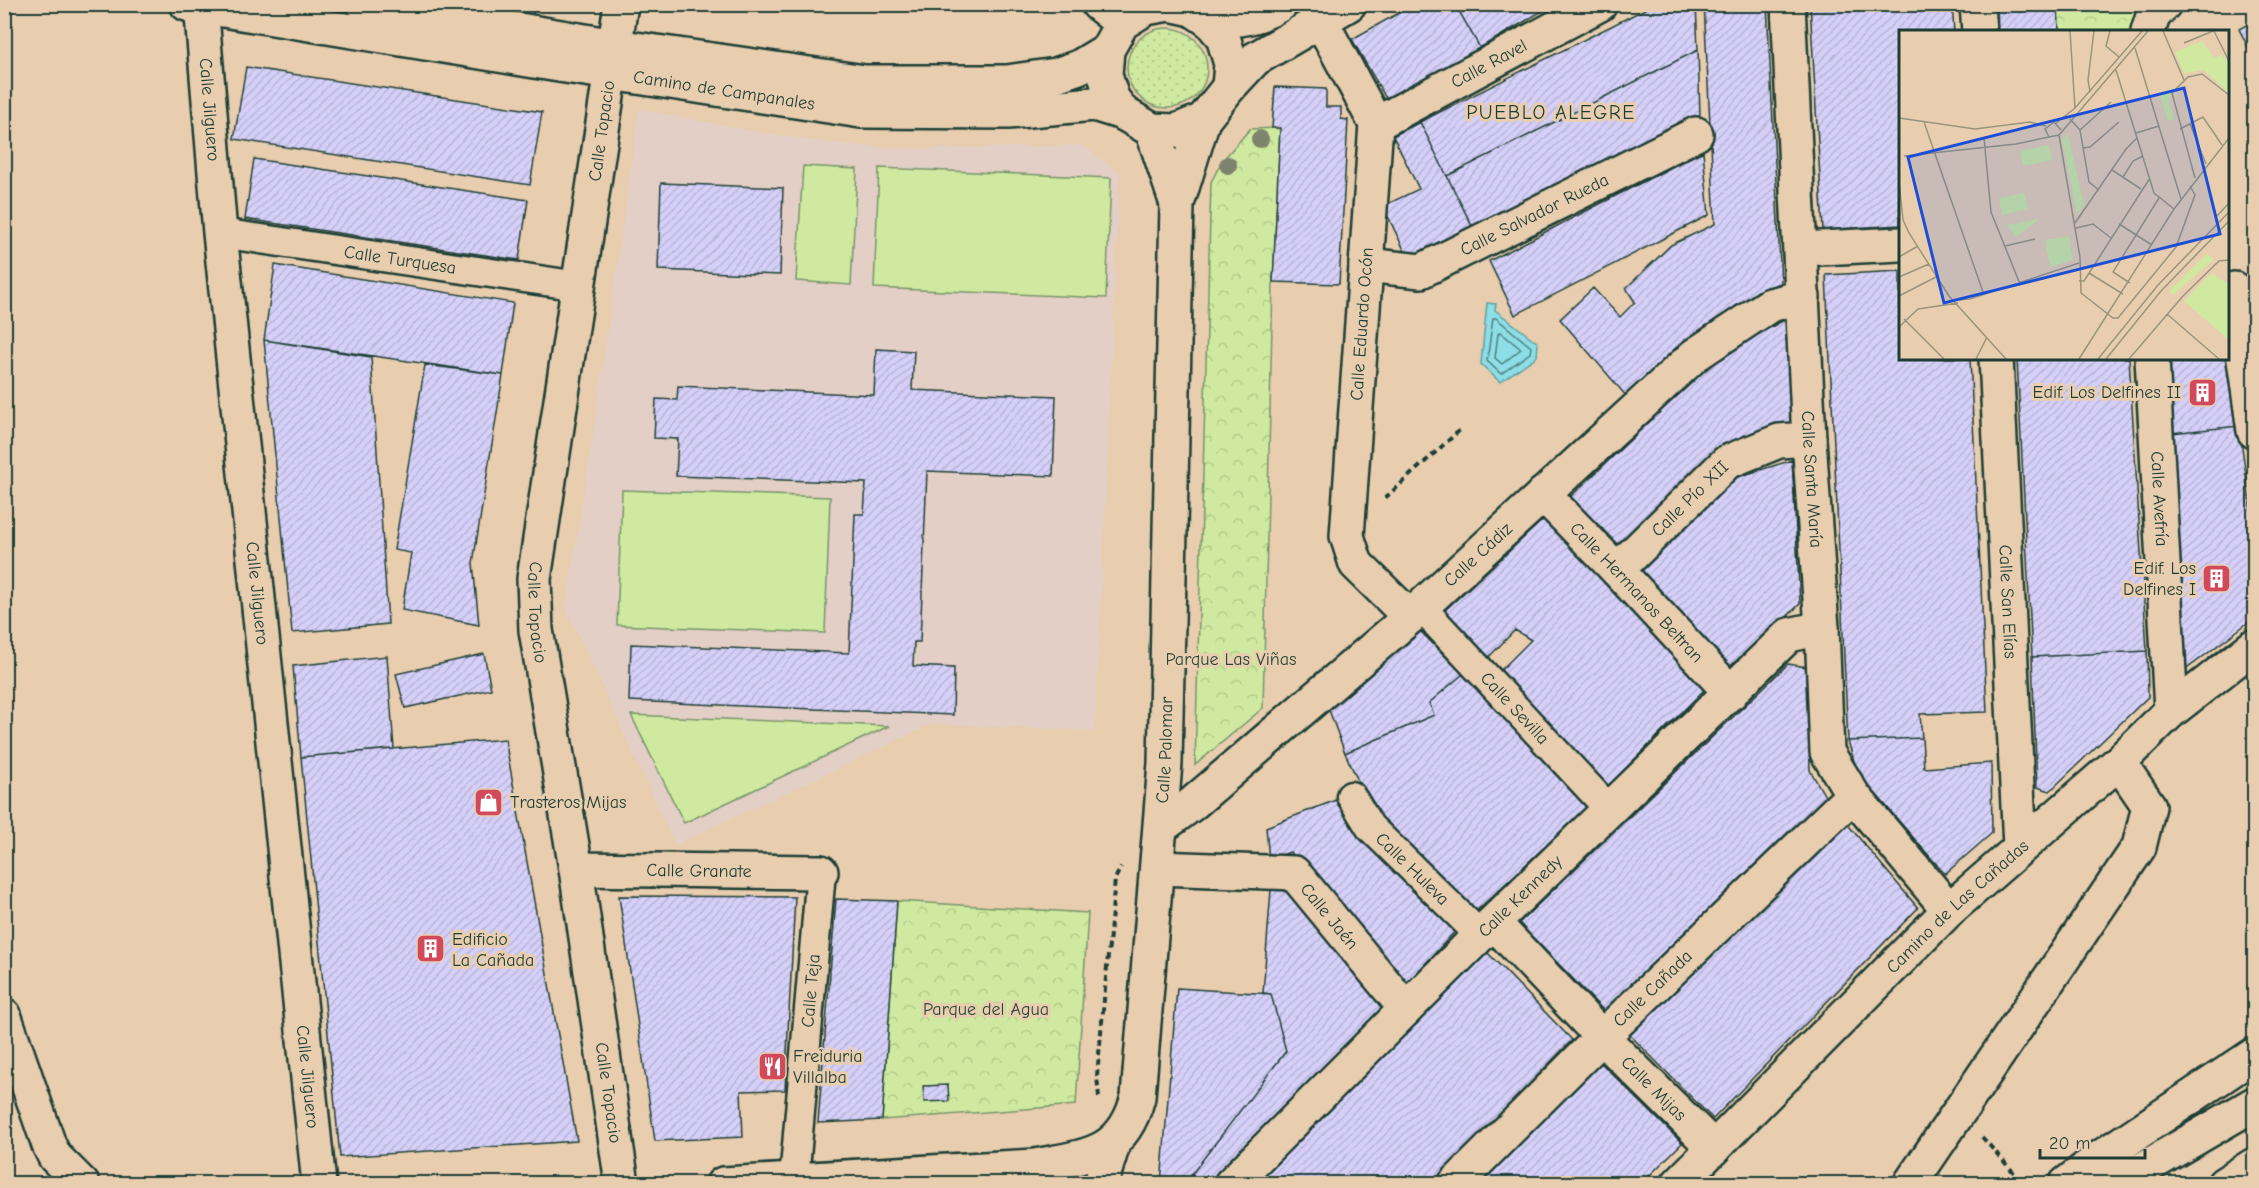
<svg xmlns="http://www.w3.org/2000/svg" width="2259" height="1188" font-family="'Comic Neue',sans-serif">
  <style>
    .built { fill: #e3cfc5 }
    .grass { fill: url(#grass-dots); stroke: #77946a; stroke-width: 1.5 }
    .forest { fill: url(#forest-crowns); stroke: #77946a; stroke-width: 1.5 }
    .garden { fill: #cfeaa0; stroke: #77946a; stroke-width: 1.5 }
    .water { fill: #8ddee6; stroke: #619e9f; stroke-width: 1.5 }
    .lines { fill: none; stroke-linecap: round; stroke-linejoin: round }
    .shore { stroke: #4b7d7b; stroke-width: 1.5 }
    .building { fill: url(#building-hatch); stroke: #1f3d34; stroke-width: 1.5 }
    .pedestrian-casing { stroke: #1f3d34; stroke-width: 33 }
    .minor-casing { stroke: #1f3d34; stroke-width: 38 }
    .motorway-casing { stroke: #1f3d34; stroke-width: 38 }
    .path { stroke: #1f3d34; stroke-width: 4; stroke-dasharray: 6 4.5; stroke-linecap: butt }
    .pedestrian { stroke: #e8ceaf; stroke-width: 28 }
    .minor { stroke: #e8ceaf; stroke-width: 33 }
    .motorway { stroke: #e8ceaf; stroke-width: 33 }
    .tree { fill: #7e836e }
    .labels { text-anchor: middle; dominant-baseline: central; stroke-width: 6; stroke-linejoin: round; paint-order: stroke }
    .street-label { font-size: 18px; fill: #1f3d34; stroke: #e8ceaf }
    .poi-label { font-size: 18px; fill: #1f3d34; stroke: #e8ceaf; text-anchor: start }
    .park-label { font-size: 18px; fill: #284639; stroke: #e8ceaf }
    .neighbourhood-label { font-size: 20px; letter-spacing: 1.5px; fill: #1f3d34; stroke: #e8ceaf }
    .inset-road { fill: none; stroke: #98947e; stroke-width: 1.5 }
    .view { fill: #1d4ed8; fill-opacity: 0.15; stroke: #1d4ed8; stroke-width: 3 }
    .inset-edge { fill: none; stroke: #1f3d34; stroke-width: 3 }
  </style>
  <defs>
    <pattern id="grass-dots" width="8" height="8" patternUnits="userSpaceOnUse" patternTransform="scale(1.5)"><rect width="8" height="8" fill="#cfeaa0"/><path d="M2 2h.1M6 6h.1" fill="none" stroke="#b1ca8a" stroke-width="1.8" stroke-linecap="round"/></pattern>
    <pattern id="forest-crowns" width="20" height="18" patternUnits="userSpaceOnUse" patternTransform="scale(1.5)"><rect width="20" height="18" fill="#cfeaa0"/><path d="M2 6a3 3 0 1 1 6 0M12 15a3 3 0 1 1 6 0" fill="none" stroke="#b1ca8a"/></pattern>
    <pattern id="building-hatch" width="6" height="6" patternUnits="userSpaceOnUse" patternTransform="scale(1.5)"><rect width="6" height="6" fill="#d6d0f9"/><path d="M-1 1l2-2M0 6l6-6M5 7l2-2" fill="none" stroke="#b7b4d6"/></pattern>
  </defs>
  <rect width="100%" height="100%" fill="#e8ceaf"/>
  <filter id="ink" filterUnits="userSpaceOnUse"><feTurbulence type="fractalNoise" baseFrequency=".0167" numOctaves="2"/><feDisplacementMap in="SourceGraphic" scale="12" xChannelSelector="R" yChannelSelector="G"/><feConvolveMatrix kernelMatrix="1 2 1 2 8 2 1 2 1" color-interpolation-filters="sRGB"/></filter>
  <g filter="url(#ink)">
    <!-- built -->
    <path class="built" d="M639,109L774,135L856,146L926,149L1083,145L1120,174L1095,731L932,724L675,845L566,608L595,422Z"/>
    <!-- grass -->
    <path class="grass" d="M1127 68a40 40 0 1 1 80 0a40 40 0 1 1-80 0Z"/>
    <!-- forest -->
    <path class="forest" d="M2058,5H2142L2132,32L2059,31Z
      M1280,128L1273,282L1263,708L1195,765L1211,182L1222,161L1250,129Z
      M897,901L1088,913L1076,1105L882,1120Z"/>
    <!-- garden -->
    <path class="garden" d="M803,166L857,169L851,285L796,281Z
      M879,168L1111,178L1106,298L874,288Z
      M622,490L830,497L825,633L617,625Z
      M631,715L889,726L684,823Z"/>
    <!-- water -->
    <path class="water" d="M1487,303L1496,304L1495,310L1538,343L1537,356L1500,382L1481,364Z"/>
    <g class="lines">
      <!-- shore -->
      <path class="shore" d="M1493,318H1496L1531,347L1530,353L1501,374L1487,361Z
        M1500,332L1521,349L1502,364L1495,358L1498,334Z"/>
    </g>
    <!-- building -->
    <path class="building" d="M444,4H534L532,20Z
      M1415,4H1455L1480,48L1387,100L1352,39Z
      M1455,4H1554L1480,48Z
      M1655,4H1696L1698,50L1447,176L1420,122Z
      M1704,4H1767L1781,283L1758,291L1680,345L1627,397L1560,319L1593,288L1620,317L1635,302L1626,288L1671,245L1715,224Z
      M1810,4H1952L1954,32H1900V225L1823,230Z
      M1997,4H2058L2059,32H1998Z
      M2254,21V59L2239,29Z
      M1698,50L1700,116L1473,228L1447,176Z
      M246,67L542,112L530,185L234,139Z
      M1275,87L1326,89V107H1341V119L1348,120L1339,284L1273,282L1280,128H1272Z
      M1420,122L1473,228L1409,260L1383,206L1419,189L1393,136Z
      M1703,151L1709,215L1515,315L1489,261Z
      M254,159L528,200L519,260L245,219Z
      M661,183L783,188L780,275L658,270Z
      M275,265L513,303L503,375L264,340Z
      M1900,271V358H1970L1987,712L1920,714L1922,738L1848,741L1826,275Z
      M1786,319L1791,429L1620,551L1569,498L1720,355Z
      M264,340L371,357L388,624L292,633Z
      M876,349L914,351L912,390L1056,396L1053,476L927,471L920,642H914L913,666L954,668L953,715L629,701L631,644L849,653L855,514H864L866,483L676,476L678,439L654,438L656,399L677,400L678,386L874,395Z
      M2017,358H2129L2147,651L2032,657Z
      M2166,358H2228L2239,426L2171,433Z
      M425,365L503,375L473,563L479,625L402,610L411,553L394,550Z
      M2239,426L2254,532V618L2184,671L2171,433Z
      M1792,460L1800,604L1729,673L1634,571L1729,480Z
      M1546,517L1707,687L1606,788L1499,672L1531,640L1515,630L1487,659L1443,612Z
      M1419,630L1463,674L1429,703L1434,715L1345,753L1329,710Z
      M2147,651L2148,697L2050,791L2037,787L2032,657Z
      M484,654L491,689L405,708L396,674Z
      M387,656L394,749L301,757L293,666Z
      M1788,664L1807,667L1810,770L1826,798L1606,1013L1519,923Z
      M1463,674L1588,806L1472,915L1377,821L1345,753L1434,715L1429,703Z
      M1922,738L1924,768L1991,763L1992,833L1945,874L1858,774L1848,741Z
      M505,739L577,1141L340,1157L301,757Z
      M1344,797L1459,927L1402,989L1290,852L1269,860L1266,827Z
      M1844,820L1918,908L1713,1119L1628,1033Z
      M1271,890L1295,891L1387,1003L1210,1184H1201L1191,1175L1286,1051L1271,994L1263,993Z
      M619,896L795,897L785,1090L741,1091L743,1137L655,1141Z
      M836,899L897,901L882,1120L818,1123Z
      M1486,951L1572,1040L1432,1184H1251Z
      M1177,988L1271,994L1286,1051L1191,1175L1201,1184H1161Z
      M1598,1060L1682,1143L1641,1184H1477Z
      M948,1085L949,1101L924,1102L923,1086Z"/>
    <g class="lines">
      <defs>
        <g id="pedestrian">
          <path id="s1" d="M220,233L579,286"/>
          <path id="s2" d="M1421,607L1609,809"/>
          <path id="s3" d="M1351,796L1370,827L1480,935"/>
          <path id="s4" d="M794,1180L821,872"/>
        </g>
        <g id="minor">
          <path id="s5" d="M187,4L559,65L861,111L1008,112L1094,104L1123,113"/>
          <path id="s6" d="M201,4L220,233L319,1184"/>
          <path d="M364,4L615,46L865,82H1007L1056,75L1079,67L1107,50"/>
          <path id="s7" d="M621,4L534,579L536,630L576,869L622,1184"/>
          <path d="M1098,4L1122,23"/>
          <path d="M1169,4L1146,8L1122,23L1107,50L1105,75L1112,98L1123,113L1152,130L1176,131L1203,120L1229,87L1255,59L1349,4"/>
          <path d="M1169,4L1192,9L1210,21L1223,37L1231,64L1229,87"/>
          <path id="s8" d="M1788,4L1809,439L1822,628L1827,752L1853,795L1949,910"/>
          <path d="M1977,4L1979,32"/>
          <path d="M1210,21C1239,20 1256,19 1281,4"/>
          <path d="M1321,21L1376,124L1347,536L1356,564L1410,617"/>
          <path d="M2148,32L2153,16L2164,4"/>
          <path id="s9" d="M1376,124L1600,4"/>
          <path d="M1152,130L1177,204"/>
          <path d="M1801,249L1900,244"/>
          <path id="s10" d="M1366,265L1421,271L1696,134"/>
          <path d="M2234,289L2254,431"/>
          <path id="s11" d="M1996,358L2020,847"/>
          <path id="s12" d="M2152,358L2171,711"/>
          <path id="s13" d="M1543,494L1617,570L1731,693"/>
          <path id="s14" d="M1617,570L1727,462L1779,441L1809,439"/>
          <path id="s15" d="M1161,827L1192,804L1410,617L1695,355L1770,305L1803,297"/>
          <path id="s16" d="M1158,868L1294,873L1406,1009"/>
          <path id="s17" d="M576,869L821,872"/>
          <path id="s18" d="M1494,923L1602,1037L1714,1148"/>
          <path d="M4,1015L49,1145L55,1157L82,1184"/>
          <path id="s19" d="M723,1184L1035,1166C1087,1156 1123,1155 1138,1097L1165,763L1177,204L1203,120"/>
          <path d="M1101,1184L1113,1144"/>
          <path id="s20" d="M1231,1184L1480,935L1789,635L1822,628"/>
          <path id="s21" d="M1455,1184L1602,1037L1853,795"/>
          <path id="s22" d="M1678,1184L1949,910L2119,762L2171,711L2254,646"/>
          <path d="M1910,1184L2139,847L2149,806L2119,762"/>
        </g>
        <path id="motorway" d="M2066,1184L2098,1159L2254,1055
          M2117,1184L2254,1104
          M2224,1184L2254,1165"/>
      </defs>
      <!-- pedestrian casing -->
      <use href="#pedestrian" class="pedestrian-casing"/>
      <!-- minor casing -->
      <use href="#minor" class="minor-casing"/>
      <!-- motorway casing -->
      <use href="#motorway" class="motorway-casing"/>
      <!-- path -->
      <path class="path" d="M1385,498L1460,430
        M1099,1097L1097,1076L1115,879L1121,867
        M1982,1137L2024,1184"/>
      <!-- pedestrian -->
      <use href="#pedestrian" class="pedestrian"/>
      <!-- minor -->
      <use href="#minor" class="minor"/>
      <!-- motorway -->
      <use href="#motorway" class="motorway"/>
    </g>
    <!-- trees -->
    <g class="tree">
      <circle cx="1260" cy="139" r="9"/>
      <circle cx="1228" cy="165" r="9"/>
    </g>
  </g>
  <!-- icons -->
  <defs>
    <symbol id="building-square" viewBox="-11 -11 22 22"><rect x="-9" y="-9" width="18" height="18" rx="4" fill="#d1495b" stroke="#e8ceaf"/><path d="M-4-6H4V6H1V3H-1V6H-4ZM-2.5-4.3h1.7v1.8h-1.7ZM.8-4.3h1.7v1.8H.8ZM-2.5-1h1.7V.8h-1.7ZM.8-1h1.7V.8H.8Z" fill="#fff"/></symbol>
    <symbol id="shop-square" viewBox="-11 -11 22 22"><rect x="-9" y="-9" width="18" height="18" rx="4" fill="#d1495b" stroke="#e8ceaf"/><path d="M-5-2.5h2.3a2.7 3.5 0 0 1 5.4 0H5L5.5 6h-11ZM-1.5-2.5h3a1.5 2.3 0 0 0-3 0Z" fill="#fff"/></symbol>
    <symbol id="restaurant-square" viewBox="-11 -11 22 22"><rect x="-9" y="-9" width="18" height="18" rx="4" fill="#d1495b" stroke="#e8ceaf"/><path d="M-5-6h1v4h1v-4h1v4h1v-4h1v5L-1.5 .5V6h-2V.5L-5-1ZM5-6V6H3V1.5H1.5Q1.5-4 5-6Z" fill="#fff"/></symbol>
  </defs>
  <g fill-rule="evenodd">
    <use href="#building-square" x="2186" y="376" width="33" height="33"/>
    <use href="#building-square" x="2200" y="562" width="33" height="33"/>
    <use href="#shop-square" x="472" y="786" width="33" height="33"/>
    <use href="#building-square" x="414" y="932" width="33" height="33"/>
    <use href="#restaurant-square" x="756" y="1050" width="33" height="33"/>
  </g>
  <g class="labels">
    <!-- street labels -->
    <g class="street-label">
      <text stroke="none"><textPath href="#s9" startOffset="128">Calle Ravel</textPath></text>
      <text stroke="none"><textPath href="#s5" startOffset="544">Camino de Campanales</textPath></text>
      <text stroke="none"><textPath href="#s6" startOffset="106">Calle Jilguero</textPath></text>
      <text transform="translate(602 131) rotate(-82)">Calle Topacio</text>
      <text stroke="none"><textPath href="#s10" startOffset="182">Calle Salvador Rueda</textPath></text>
      <text stroke="none"><textPath href="#s1" startOffset="182">Calle Turquesa</textPath></text>
      <text transform="translate(1362 324) rotate(-86)">Calle Eduardo Ocón</text>
      <text stroke="none"><textPath href="#s8" startOffset="476">Calle Santa María</textPath></text>
      <text stroke="none"><textPath href="#s14" startOffset="102">Calle Pío XII</textPath></text>
      <text stroke="none"><textPath href="#s12" startOffset="141">Calle Avefría</textPath></text>
      <text stroke="none"><textPath href="#s15" startOffset="418">Calle Cádiz</textPath></text>
      <text stroke="none"><textPath href="#s13" startOffset="136">Calle Hermanos Beltran</textPath></text>
      <text stroke="none"><textPath href="#s6" startOffset="592">Calle Jilguero</textPath></text>
      <text stroke="none"><textPath href="#s11" startOffset="244">Calle San Elías</textPath></text>
      <text stroke="none"><textPath href="#s7" startOffset="615">Calle Topacio</textPath></text>
      <text stroke="none"><textPath href="#s2" startOffset="138">Calle Sevilla</textPath></text>
      <text stroke="none"><textPath href="#s19" startOffset="795">Calle Palomar</textPath></text>
      <text stroke="none"><textPath href="#s3" startOffset="96">Calle Huleva</textPath></text>
      <text stroke="none"><textPath href="#s17" startOffset="123">Calle Granate</textPath></text>
      <text stroke="none"><textPath href="#s20" startOffset="408">Calle Kennedy</textPath></text>
      <text stroke="none"><textPath href="#s22" startOffset="394">Camino de Las Cañadas</textPath></text>
      <text stroke="none"><textPath href="#s16" startOffset="192">Calle Jaén</textPath></text>
      <text stroke="none"><textPath href="#s21" startOffset="278">Calle Cañada</textPath></text>
      <text stroke="none"><textPath href="#s4" startOffset="190">Calle Teja</textPath></text>
      <text stroke="none"><textPath href="#s6" startOffset="1078">Calle Jilguero</textPath></text>
      <text stroke="none"><textPath href="#s18" startOffset="230">Calle Mijas</textPath></text>
      <text stroke="none"><textPath href="#s7" startOffset="1101">Calle Topacio</textPath></text>
    </g>
    <!-- poi labels -->
    <g class="poi-label">
      <text x="2181" y="392" text-anchor="end">Edif. Los Delfines II</text>
      <text x="2196" y="568" text-anchor="end">Edif. Los<tspan x="2196" dy="21">Delfines I</tspan></text>
      <text x="510" y="802">Trasteros Mijas</text>
      <text x="452" y="939">Edificio<tspan x="452" dy="21">La Cañada</tspan></text>
      <text x="793" y="1056">Freiduria<tspan x="793" dy="21">Villalba</tspan></text>
    </g>
    <!-- park labels -->
    <g class="park-label">
      <text x="1231" y="659">Parque Las Viñas</text>
      <text x="986" y="1009">Parque del Agua</text>
    </g>
    <!-- neighbourhood labels -->
    <g class="neighbourhood-label">
      <text x="1551" y="112">PUEBLO ALEGRE</text>
    </g>
  </g>
  <!-- overview -->
  <g transform="translate(1899 30)">
    <rect width="330" height="330" fill="#e8ceaf"/>
    <path d="M273,59L270,73L275,89L269,91L260,63ZM169,104L185,175L178,184L163,109ZM170,206L174,230L151,237L146,210ZM308,224L315,229L274,265L270,261ZM313,243L330,255L329,309L285,271Z" fill="#cfeaa0"/>
    <path d="M303,11L315,28L323,25L330,34V63L305,40L285,43L276,22ZM150,115L153,130L124,136L121,121ZM125,163L129,179L103,185L100,168ZM140,189L117,207L108,195Z" fill="#cfeaa0"/>
    <path class="inset-road" d="M171,1L176,78M211,1L207,16L220,27M264,1L285,50M315,1L330,31M285,13L314,1M236,18L282,169M217,40L255,163L275,179M191,62L189,50L195,1M0,88L76,99L131,92L147,96M171,89L181,100L190,152L200,160M25,92L85,265M157,93L176,78L243,1M291,94L307,134M281,99L304,87L323,115M162,100L155,92L146,99L150,107L160,105L249,1M181,100L212,72M237,103L260,96M160,105L181,227L182,263L214,288H219L277,217L296,165L291,156M85,108L92,182L121,254M184,118L191,117L220,92M5,126L117,114L150,107M213,140L242,159M224,147L234,131L244,126M296,148L273,63L289,47L303,44L330,65M0,150L4,190L10,203L50,266L107,329M317,187L330,173M176,193L227,119L238,108M220,194L253,215M177,198L194,194L212,208M106,216L136,209M0,227L19,216M190,243L224,264M0,247L30,234M180,251H185L251,148M231,253L214,242L260,168M0,266L37,247M56,270L71,269L180,233M268,284L320,329M5,289L45,329M0,297L19,279L59,273M77,329L88,307M180,329L275,179L330,108M199,329L259,255L330,182M207,329L262,261L330,191M230,329L284,266L320,231L330,230"/>
    <path class="view" d="M285,58L321,204L45,273L9,127Z"/>
    <rect width="330" height="330" class="inset-edge"/>
  </g>
  <!-- margin -->
  <rect width="2259" height="1188" fill="none" stroke="#e8ceaf" stroke-width="24"/>
  <rect x="12" y="12" width="2235" height="1164" fill="none" stroke="#1f3d34" stroke-width="2" filter="url(#ink)"/>
  <!-- scale -->
  <path d="M2040 1149v9h105v-9" fill="none" stroke="#1f3d34" stroke-width="3"/>
  <text x="2049" y="1149" font-size="18" fill="#1f3d34" stroke="#e8ceaf" stroke-width="4.5" paint-order="stroke">20 m</text>
</svg>
